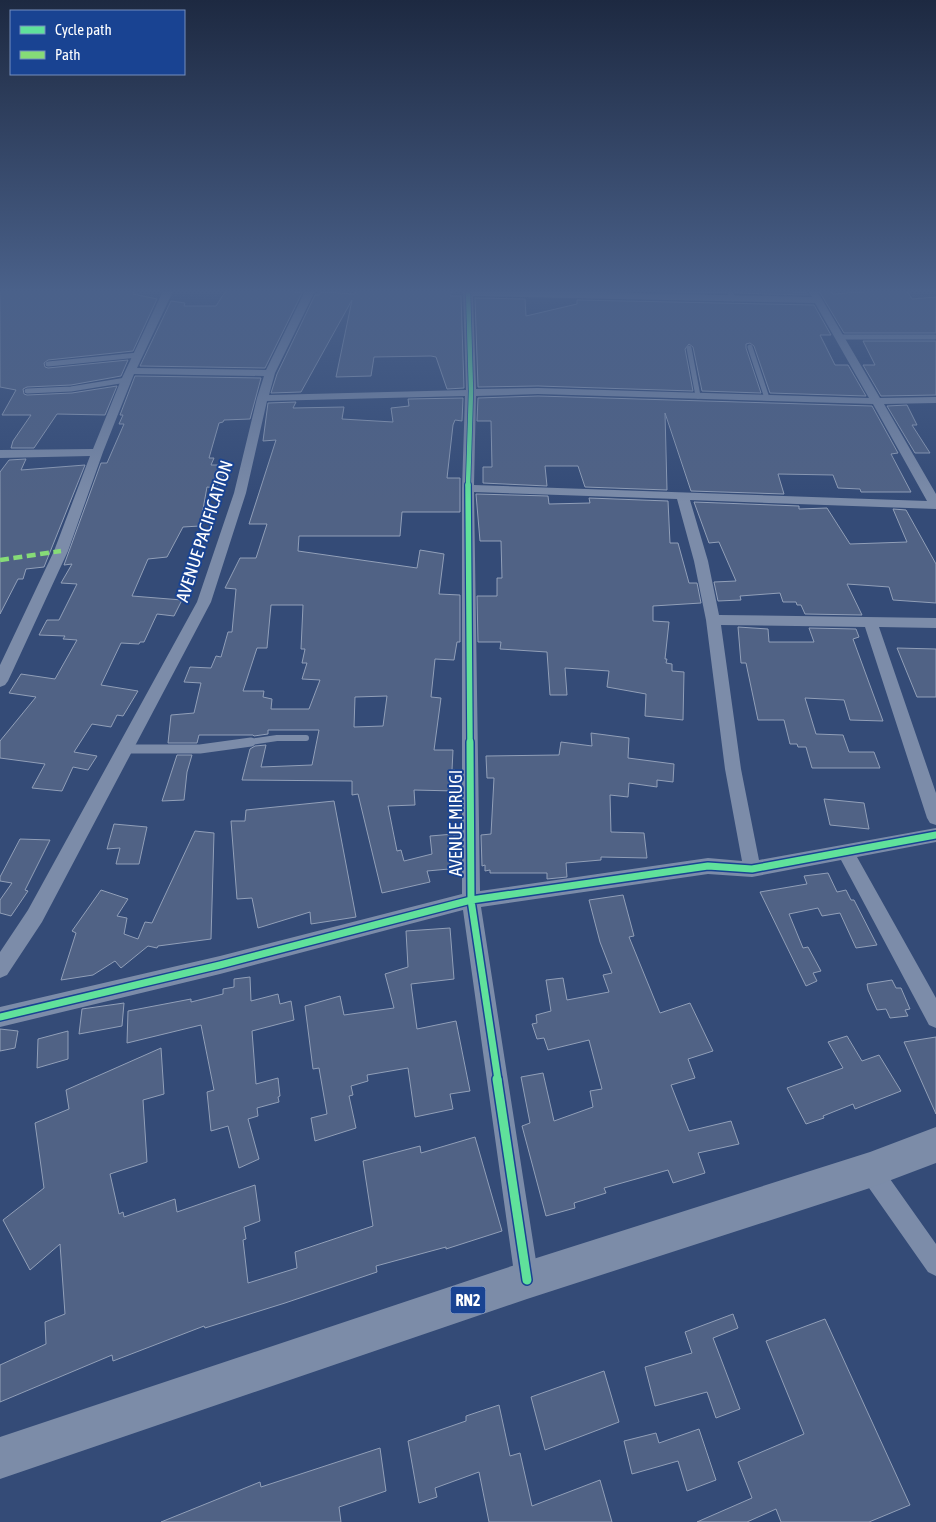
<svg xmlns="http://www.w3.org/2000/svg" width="936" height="1522" font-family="'Asap Condensed',sans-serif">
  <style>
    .building { fill: #506285; stroke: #919fb8; fill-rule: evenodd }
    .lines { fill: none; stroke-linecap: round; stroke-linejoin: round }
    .service-far2 { stroke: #7c8ca9; stroke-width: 5 }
    .service-far1 { stroke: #7c8ca9; stroke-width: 6 }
    .service { stroke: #7c8ca9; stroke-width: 9 }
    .minor { fill: #7c8ca9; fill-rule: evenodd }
    .trunk { fill: #7c8ca8; fill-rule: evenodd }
    .quiet { stroke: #86db77; stroke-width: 4.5; stroke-dasharray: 9 4.5; stroke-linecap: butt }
    .cycleway-far3-casing { stroke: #194392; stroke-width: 6 }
    .cycleway-far2-casing { stroke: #194392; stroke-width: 8 }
    .cycleway-far1-casing { stroke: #194392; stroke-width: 10 }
    .cycleway-casing { stroke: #194392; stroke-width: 12 }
    .cycleway-far3 { stroke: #60e19b; stroke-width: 4.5 }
    .cycleway-far2 { stroke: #60e19b; stroke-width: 5.5 }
    .cycleway-far1 { stroke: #60e19b; stroke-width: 7 }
    .cycleway { stroke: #60e19b; stroke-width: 9 }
    .labels { text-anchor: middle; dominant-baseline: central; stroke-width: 4; stroke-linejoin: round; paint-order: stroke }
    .shield { fill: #194392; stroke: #bac7de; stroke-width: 1 }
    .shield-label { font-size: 16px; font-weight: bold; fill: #fff }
    .street-label { font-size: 18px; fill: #fff; stroke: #194392 }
  </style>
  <rect width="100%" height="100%" fill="#344b77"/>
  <!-- building -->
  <path class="building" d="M0,289H32L30,291L132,289L135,290L133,294L157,299L133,351L48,360L44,363L45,367L48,368L128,360L121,376L71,385L27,387L23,389L24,394L27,395L72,393L117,386L105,415L57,414L34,448H11L13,441L31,415H2L16,390L0,387Z
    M227,289H278L302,293L265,368L140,366L171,301L185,303L184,306H216Z
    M358,289H425L452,292L450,296H461L464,388L447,389L436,357L431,356L374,357L371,376L336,377L352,300L301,392L271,393L277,374L315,295H319L321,292L355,294Z
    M576,289H725L726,293L576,290Z
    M734,289H792L793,293L806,292L808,295L735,293Z
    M906,289L912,299L936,297V333H844L819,291L830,290L833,294Z
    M475,298L525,299L526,316L577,304V300L814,305L831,335H820L835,365H848L866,396L770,393L754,346L750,343L746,344V348L761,393L702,391L693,347L689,344L685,349L693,391L538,386L478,387Z
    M863,341H936V395L881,396L863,365H875Z
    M135,376L261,378L250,419L224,420L223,422L219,423L209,458H214L211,465H231L216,488L207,487L200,526L183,527L167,557L148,559L132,596L182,600L174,616L157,614L144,642H140L139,644L121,643L101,685L138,691L123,716L117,715L111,727L92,724L74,752L97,756L88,770L73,767L62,791L32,788L45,764L0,758V741L36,697L9,693L21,674L55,679L77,640L63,639L65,636L39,635L47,620H59L77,584L61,583L72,564L64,565L101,463H107L124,424H119L123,415H120Z
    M538,396L872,406L898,453L891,454L911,492H861L860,489L838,488L833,475L778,474L784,494L691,491L665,413L667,490L585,487L578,466H545L547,486L483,483V467H492L491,421H477L478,398Z
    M463,398L462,421L455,420L453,425L447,478H460V512H402L400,536H299L298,551L417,568L420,550L444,554L439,594L460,595V642H457L454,660L435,659L431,697L441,698L434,750H453L452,770H455V791L414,790L415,805L388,806L397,851L401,850L404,861L432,854L430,836L454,834V836H460V868L427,871L430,882L382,893L358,794L352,795V781L242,780L250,749L255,746L266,745L261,767L312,765L319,730H268V734L254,736L253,735H199L197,743H168L171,715L194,713L201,683L184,682L190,667L211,668L216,656L221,657L228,632H232L236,589L225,588L240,558H256L267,524H249L276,440L263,441L268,403L296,402L293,408L344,407L342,419L393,422L391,408L409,406L408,399ZM271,605H303L301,649H305L302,663H307L302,679L320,680L309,709H271L272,699L263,697L264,691H243L257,648H267ZM387,696L383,726L354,727L355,697Z
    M907,405L917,425H912L930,453H915L887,406Z
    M26,459L21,470L85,465L44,567L26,569L23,579H18L0,614V472L9,460Z
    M476,494L548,496L549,504L590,503L589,498L668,501L670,543H678L689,583H697L701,603L653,606V621L669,622L665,659H667L666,663L672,664V671L684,672L683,720L645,716L646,694L607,687L609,671L565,668L567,695H550L547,652L500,649L501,642H478L477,596H497V578H502L501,541H480Z
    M694,502L799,506V509L827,508L850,544L907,542L893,509L906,510L936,564V603L893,600L889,587L847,584L862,615L805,614L801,605H797L796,602H783L780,593L740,596L741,600L718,601L714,582L736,581L719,542L709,543Z
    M738,627L768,629L769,642H814L809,628L856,629L859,637L853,639L883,721L850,720L844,700L805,698L816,734L843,735L849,752H874L880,768H812L806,747H798L797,744H790L784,720H758L746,663H741Z
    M897,648L936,649V697H917Z
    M591,733L629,738L628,758L674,764L673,782L657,780V787L629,783L628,797L610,795L611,832L644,833L647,858L601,857V860L566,863L567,877L547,879V873H490V870L485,871V865L482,866L481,835L491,834L494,778H487L486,756L559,755L561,742L592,746Z
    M177,755H192L187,772L184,800L162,801Z
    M824,799L864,803L869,829L830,825Z
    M334,801L356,917L311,924L310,912L258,928L252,898L237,899L231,821H245L246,810Z
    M114,824L147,827L139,864H116L120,848L107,849Z
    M195,831L214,833L211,939L158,946L157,948L148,946L121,968L115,961L93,975L61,980L76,933L72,931L101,890L128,899L117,916L127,918L124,934L138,939L145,922L152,923Z
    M20,839L50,840L25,890L28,891L11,916L0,913V900L12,883L0,881V877Z
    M828,873L837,892L846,890L851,900H854L877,945L856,948L840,913L822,916L818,908L789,914L803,948L808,947L821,971L813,973L817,981L806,986L760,892L807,884L804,876Z
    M623,895L634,936L629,937L660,1013L690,1003L713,1051L688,1059L695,1078L671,1085L689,1131L731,1121L739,1144L698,1153L705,1173L673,1183L668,1170L604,1188L606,1193L574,1203L575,1208L546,1216L522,1126L530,1123L521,1077L543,1073L554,1121L593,1107L590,1091L602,1089L589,1040L548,1050L544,1038L537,1039L532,1024L537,1023L536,1015L551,1011L546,980L563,978L567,1000L609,992L603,975L612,973L600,942L589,900Z
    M450,928L454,979L411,984L417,1029L456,1021L470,1091L450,1094L453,1109L415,1117L408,1068L367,1075L368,1081L351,1086L353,1095L349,1096L356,1128L315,1141L311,1118L327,1114L319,1068L313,1069L305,1006L340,996L344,1015L394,1008L385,974L408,967L406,931Z
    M250,977L251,1001L278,994L280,1004L291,1001L294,1020L252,1031L256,1084L278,1078L280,1096L278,1097L279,1102L257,1108L258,1116L248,1119L259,1159L239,1168L228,1126L211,1131L207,1092L214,1090L201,1025L127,1043L128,1011L191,999V1002L223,994V989L234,987V979Z
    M892,980L896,988H901L910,1009L905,1010L908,1016L890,1018L886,1009L877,1010L868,990L867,984Z
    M124,1003L122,1026L79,1034L82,1009Z
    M0,1029L18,1031L15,1048L0,1051Z
    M68,1031V1059L37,1068L38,1039Z
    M847,1036L862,1061L879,1055L901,1091L855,1109L853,1104L823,1116L824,1118L806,1124L787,1088L843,1068L828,1042Z
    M936,1037V1114L904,1042Z
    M161,1048L164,1094L143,1100L147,1162L110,1174L119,1214L123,1212L124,1217L175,1199L177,1212L255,1185L260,1221L244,1227L246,1239L243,1240L248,1283L297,1268L295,1252L373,1226L363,1161L420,1146L421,1153L475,1137L502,1231L446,1249V1247L376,1266L377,1272L285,1303L205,1328L204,1326L113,1361L112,1355L0,1402V1365L46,1344L45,1322L65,1314L60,1244L30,1270L3,1220L44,1188L35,1123L69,1109L66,1090Z
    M733,1314L738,1328L713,1338L740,1409L716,1418L707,1392L655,1406L645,1367L692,1353L685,1332Z
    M825,1319L910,1505L869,1522H781L776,1509L747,1522H697L752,1498L738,1462L804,1434L766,1341Z
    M604,1371L619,1422L545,1450L531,1397Z
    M499,1405L510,1456L520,1453L532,1506L600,1480L612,1522H489L479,1472L435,1488L437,1497L419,1503L408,1441L466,1421V1416Z
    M699,1429L716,1480L687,1491L678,1461L632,1474L624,1441L656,1433L659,1443Z
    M380,1448L386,1491L339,1507L341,1522H161L260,1482L261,1487Z"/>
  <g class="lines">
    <!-- service-far2 -->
    <path class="service-far2" d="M729,289L733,299
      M839,337H935
      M750,347L767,398
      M689,348L698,396
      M48,364L138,355
      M27,391L71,389L126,380"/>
    <!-- service-far1 -->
    <path class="service-far1" d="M243,743L277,738H306"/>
    <!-- service -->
    <path class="service" d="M125,749H200L251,742"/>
    <!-- minor -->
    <path class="minor" d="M164,289H174L137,368L266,370L306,289H316L275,373L269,395L466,390L463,289L812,297L808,291L816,289L880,398L936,397V403L884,404L936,494V509L690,500L708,561L719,615L936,618V628L879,627L936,793V825L930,823L927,818L865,627L721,625L741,769L759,860L936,828V842L857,857L936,998V1028L929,1025L841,860L752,877L708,874L481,907L539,1280L535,1288L527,1292L519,1288L515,1280L463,910L220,974L0,1027V1007L220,956L462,894V488L465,396L267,401L246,493L211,602L42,922L7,975L0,978V952L28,910L197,602L234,493L257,398L264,376L134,374L103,452L68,551L8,681L5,685L0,687V665L54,551L90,456L0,458V450L93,449L121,380ZM473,296L815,303L869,398L538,388L476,389ZM538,394L873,404L927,501L474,485L476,396ZM474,492L677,499L694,561L706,620L725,769L742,861L708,858L480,891Z
      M870,1159L878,1162L936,1244V1276L928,1272L862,1178L859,1170L862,1162Z"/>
    <!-- trunk -->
    <path class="trunk" d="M936,1127V1163L870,1188L527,1299L0,1479V1437L527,1261L870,1152Z"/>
    <!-- quiet -->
    <path class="quiet" d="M0,560L61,551"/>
    <defs>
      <path id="cycleway-far3" d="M468,289L471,391L468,486"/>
      <path id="cycleway-far2" d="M468,485L470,743"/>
      <path id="cycleway-far1" d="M470,742L471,900L498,1080
        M0,1017L220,965L471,900L708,866L752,869L936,835"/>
      <path id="cycleway" d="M497,1079L527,1280"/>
    </defs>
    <!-- cycleway-far3 casing -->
    <use href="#cycleway-far3" class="cycleway-far3-casing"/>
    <!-- cycleway-far2 casing -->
    <use href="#cycleway-far2" class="cycleway-far2-casing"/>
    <!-- cycleway-far1 casing -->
    <use href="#cycleway-far1" class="cycleway-far1-casing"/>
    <!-- cycleway casing -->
    <use href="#cycleway" class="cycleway-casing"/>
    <!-- cycleway-far3 -->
    <use href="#cycleway-far3" class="cycleway-far3"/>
    <!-- cycleway-far2 -->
    <use href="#cycleway-far2" class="cycleway-far2"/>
    <!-- cycleway-far1 -->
    <use href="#cycleway-far1" class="cycleway-far1"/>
    <!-- cycleway -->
    <use href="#cycleway" class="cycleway"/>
  </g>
  <!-- sky -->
  <linearGradient id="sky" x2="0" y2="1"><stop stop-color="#1d2941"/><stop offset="0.58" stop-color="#4a618a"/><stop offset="1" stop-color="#4a618a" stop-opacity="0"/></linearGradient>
  <rect width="936" height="502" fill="url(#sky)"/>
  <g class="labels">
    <!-- shield labels -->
    <rect class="shield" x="450.5" y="1286.5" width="35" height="27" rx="4"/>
    <g class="shield-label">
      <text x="468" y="1300">RN2</text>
    </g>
    <!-- street labels -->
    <g class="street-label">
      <text transform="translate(204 531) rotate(-72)">AVENUE PACIFICATION</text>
      <text transform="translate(455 823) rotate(-90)">AVENUE MIRUGI</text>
    </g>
  </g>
  <!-- legend -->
  <rect x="10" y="10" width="175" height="65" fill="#194392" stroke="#758ebe"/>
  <rect x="20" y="26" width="25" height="8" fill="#60e19b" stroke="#758ebe"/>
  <text x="55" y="35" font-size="15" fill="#ffffff">Cycle path</text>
  <rect x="20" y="51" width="25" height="8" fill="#86db77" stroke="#758ebe"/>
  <text x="55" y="60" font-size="15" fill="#ffffff">Path</text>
</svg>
